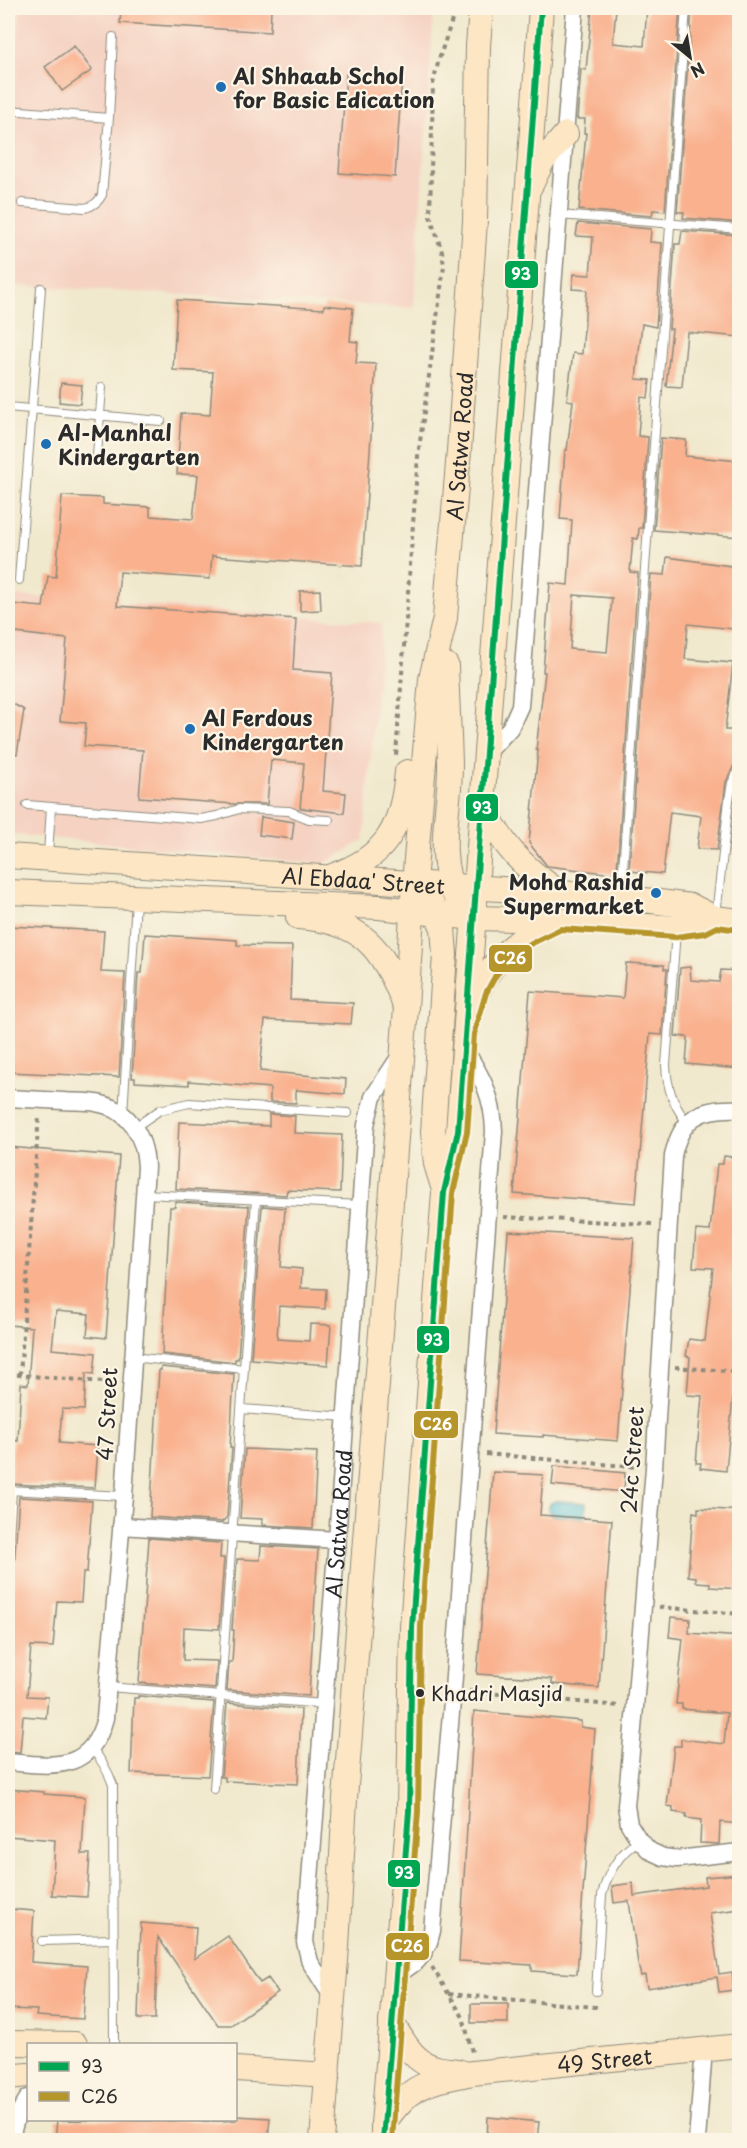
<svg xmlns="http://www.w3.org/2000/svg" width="747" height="2148" font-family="'Playpen Sans',sans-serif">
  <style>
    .built { fill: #f5d2c2 }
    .water { fill: #5dc4da; stroke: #447882; stroke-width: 1.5 }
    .building { fill: #f9b18e; fill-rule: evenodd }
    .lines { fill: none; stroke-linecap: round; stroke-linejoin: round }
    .lane-casing { stroke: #8e8a7c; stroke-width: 10 }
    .street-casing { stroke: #8e8a7c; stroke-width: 19 }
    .secondary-casing { stroke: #8e8a7c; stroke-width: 26 }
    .path { stroke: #8e8a7c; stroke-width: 4; stroke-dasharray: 4.5 4.5; stroke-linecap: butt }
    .lane { stroke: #fff; stroke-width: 8 }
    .street { stroke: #fff; stroke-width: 16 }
    .secondary { stroke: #fce6c4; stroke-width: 24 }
    .bus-1-casing { stroke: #fcf5e5; stroke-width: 10 }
    .bus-2-casing { stroke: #fcf5e5; stroke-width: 10 }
    .bus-1 { stroke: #00a651; stroke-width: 6 }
    .bus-2 { stroke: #b6962a; stroke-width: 6 }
    .poi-dot { fill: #1f6fb2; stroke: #fcf5e5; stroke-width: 2 }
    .bus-dot { fill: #2b2b2b; stroke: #fcf5e5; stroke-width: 2 }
    .labels { text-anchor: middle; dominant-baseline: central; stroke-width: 4.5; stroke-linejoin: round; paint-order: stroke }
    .bus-label { font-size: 20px; fill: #2b2b2b; stroke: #fcf5e5; text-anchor: start }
    .poi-label { font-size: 21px; font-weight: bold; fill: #2b2b2b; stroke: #fcf5e5; text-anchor: start }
    .street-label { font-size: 21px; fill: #2b2b2b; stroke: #fcf5e5 }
    .line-badge { stroke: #fcf5e5; stroke-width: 2 }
    .badge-label { font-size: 16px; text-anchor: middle; font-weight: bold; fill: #fff }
  </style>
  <rect width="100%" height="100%" fill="#fcf5e5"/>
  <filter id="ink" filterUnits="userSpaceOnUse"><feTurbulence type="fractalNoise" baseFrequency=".0167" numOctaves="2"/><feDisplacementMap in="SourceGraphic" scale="12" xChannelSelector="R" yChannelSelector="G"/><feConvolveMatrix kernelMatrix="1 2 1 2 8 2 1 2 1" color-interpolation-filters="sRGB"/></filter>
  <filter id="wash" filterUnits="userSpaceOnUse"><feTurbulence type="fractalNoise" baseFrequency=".008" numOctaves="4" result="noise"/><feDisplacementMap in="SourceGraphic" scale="24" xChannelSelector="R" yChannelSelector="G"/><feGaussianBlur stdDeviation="1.35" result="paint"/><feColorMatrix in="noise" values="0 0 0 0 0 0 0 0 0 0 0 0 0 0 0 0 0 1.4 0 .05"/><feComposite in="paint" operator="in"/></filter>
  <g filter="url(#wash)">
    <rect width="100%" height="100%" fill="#f1e9ce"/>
    <!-- built -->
    <path class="built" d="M20,8H434L414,308L8,285V166Z
      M8,595L382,623L364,840L324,864L8,834Z"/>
    <!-- water -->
    <path class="water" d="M555,1501L586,1503L585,1518L554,1516L548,1509L550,1504Z"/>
    <g id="blocks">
      <!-- building -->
      <path class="building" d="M121,8H271L270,32L120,23Z
        M592,8H616L613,43L644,46L647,8H680L665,211L653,210L652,216L579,210L586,133H584L585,119H577L581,69L586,70Z
        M692,8H740V101L736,132H740V223L683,218L684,212H677Z
        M74,46L92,70L62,91L45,67Z
        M346,74L402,78L395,177L339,173Z
        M578,223L651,229L650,242L662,243L656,327L642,324L636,379L650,380L648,398L641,397L638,436L648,437L642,528H639L638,539L633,538L630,572L638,573L617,870H613V874L547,866L529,843L538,750H536L545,672H543L550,583L568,585L572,520L560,519L565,450H567L573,401L567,400L573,353L582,354L587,290L572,289L574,274L590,275L593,237L576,236ZM574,595L612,598L607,652L570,649Z
        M682,231L740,235V337L687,332L682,387L666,386L672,329H669L675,244H680Z
        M177,300L324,309V305L353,308L350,341L358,342L356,363L376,364L362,566L212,556L210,579L120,572L117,606L296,619L293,670L332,673L323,791L346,793L344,813L300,808L304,763L271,760L267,804H233L139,797L143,750L84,746L86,723L60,721L67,639L8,632L11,604L43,607L48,576L56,577L62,496L103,498V504L150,507V516L193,519L198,475L177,474L181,413L210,415L213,372L173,370Z
        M61,383L82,385L80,404L59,402Z
        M661,438L686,440L685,456L740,461V537L654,530Z
        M667,557L738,567L734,591H737L733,629L688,624L685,659L733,663L725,730H740V762L734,765L726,782L717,850L697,849L701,816L670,812L663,874L629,871L651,574L665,575Z
        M320,590L321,610L300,611V591Z
        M8,701L24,710L17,754L8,753Z
        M740,782V852L730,851L735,801Z
        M261,817L294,822L292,839L259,835Z
        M8,926L104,931L101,972L125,973L119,1077L8,1072Z
        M145,934L237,940V945L292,946L290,1000L353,1003L351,1024L265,1020L260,1071L346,1079L345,1094L296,1090V1103L270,1102V1088L189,1081V1085L135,1082V1078H132L138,973H142Z
        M626,963L664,965V969H667L662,1035L650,1034L636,1203L514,1194L530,991L623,998Z
        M690,967L691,980L719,982L721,970L740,971V1069L686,1064L688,1037L675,1036L680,968Z
        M269,1114L295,1116L294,1133L342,1135L340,1192L287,1190L286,1195L176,1189L179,1122L269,1126Z
        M8,1147L119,1156L106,1338L87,1336L89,1314L56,1311L52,1349L96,1353L94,1374L86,1373L84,1410L62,1409L59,1443L98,1446L95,1488L10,1484L13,1440L18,1441L21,1384L28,1385L32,1327L8,1325Z
        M724,1156L740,1158V1302L737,1320L740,1322L726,1471L700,1468L701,1463H696L702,1396L687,1395L690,1357L686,1356L689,1339L705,1341L713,1268L693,1267L696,1230L710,1231L717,1164H723Z
        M175,1202L249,1206L238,1359H235V1362L162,1354L170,1207H175Z
        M262,1206L285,1208L281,1267L302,1269L301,1288L326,1289L325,1309L279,1306L277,1339L309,1341L310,1324L331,1325L328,1365L251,1359Z
        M508,1231L634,1238L618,1441L543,1435V1437L493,1434Z
        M161,1367L234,1374L230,1448H232L227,1517L222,1522L150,1517L159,1370H161Z
        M245,1449L317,1452L313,1528L262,1525V1519L240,1518Z
        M554,1466L625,1473L624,1492L552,1485Z
        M493,1472L543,1475L540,1515L612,1520L599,1688L552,1684V1679L477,1674Z
        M19,1497L92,1501L87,1573H83L81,1602L57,1601L53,1647L31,1646L27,1696L48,1697L46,1718L23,1716L20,1753L8,1752V1652Z
        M698,1508L740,1511V1589L710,1587V1583L696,1582V1577L688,1576L693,1512L698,1513Z
        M149,1538L221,1543L220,1558H224L219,1629L184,1627L183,1660L217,1661L215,1689L139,1683Z
        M261,1546L318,1549L309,1696L227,1690L229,1662H232L234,1630H232L237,1559L260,1560Z
        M671,1617L690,1619L689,1633L740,1637V1824L720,1822L719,1844L700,1843L701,1820L686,1818L687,1814L673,1812V1807L667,1806L674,1746H681V1739L724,1744L727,1713L682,1709V1704H676L683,1639L669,1637Z
        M138,1696L214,1702L208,1776L131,1773L134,1698H138Z
        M227,1703L301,1709L298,1784L225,1781V1777H221Z
        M474,1711L581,1721V1727L595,1729L577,1974L532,1971V1965L459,1961Z
        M8,1789L44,1792V1794L85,1797L82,1854H90L87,1897L52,1895L55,1840L8,1836Z
        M740,1874V1909L710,1913L719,1974L732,1972L734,1990L719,1992L717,1977L647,1988L645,1975L641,1976L638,1964L629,1901L614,1903L612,1886L633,1883L634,1896L706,1886L705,1877Z
        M8,1909L34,1911L31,1962L87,1966L83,2019L36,2016L37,2010L8,2009Z
        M141,1923L196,1927L194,1959L228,1936L260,1983L268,1978L278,1992L231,2025H218L158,1937L155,2019H138Z
        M471,2004H508V2023H471Z
        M236,2116L270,2118L268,2140H55L57,2120L221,2121L236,2120Z
        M488,2117L539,2122L537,2140H487Z"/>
    </g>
  </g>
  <g filter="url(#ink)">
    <use href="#blocks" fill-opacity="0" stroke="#8e8a7c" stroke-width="1.5"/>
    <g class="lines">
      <defs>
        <path id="lane" d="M8,110L109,118
          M22,203L85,208C93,206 98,203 102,195L109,118L113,37
          M559,215L740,229
          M8,407L161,421
          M97,456L102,387
          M19,580L41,288
          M27,805L201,819L217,816L239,809L289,811L309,819L329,820
          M48,855L51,807
          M621,896L686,8
          M716,915L729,800L732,783L740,768
          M676,931L666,1065C667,1088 673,1104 687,1123
          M123,1114L136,900
          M135,1127L160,1110L189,1103L348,1113
          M145,1194L361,1205
          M132,1357L244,1369
          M242,1409L346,1417
          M8,1490L124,1496
          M8,1553L12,1490
          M108,1687L324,1704
          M92,1749C102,1760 108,1771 113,1785L114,2044
          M214,1789L256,1200
          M42,1941L114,1939
          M596,1991L602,1895C608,1871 619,1854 639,1840"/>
        <g id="street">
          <path d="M486,754L510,728L520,706L575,8"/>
          <path d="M8,1098C26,1099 45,1100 63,1101C74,1102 86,1101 96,1103C128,1108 145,1136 146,1167L124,1496L105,1718C91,1773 53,1766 8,1762"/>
          <path d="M740,1109C701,1107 681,1117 673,1156L654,1468L635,1707L626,1806L629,1824L639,1840L650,1851L663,1857L677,1859L740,1852"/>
          <path d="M121,1526L337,1540"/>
          <path d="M395,1977L417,1961L423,1954L429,1942L432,1931L453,1690L494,1131C493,1096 482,1077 464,1048"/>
          <path id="s1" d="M333,1998L310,1962L305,1942L337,1540L366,1125L373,1097L402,1053"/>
          <path d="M10,2140L17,2116L28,2098"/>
          <path d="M697,2140L704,2049"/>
        </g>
        <g id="secondary">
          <path d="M531,185L542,162L566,134"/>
          <path d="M446,665C447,698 449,730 450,762C451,810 434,852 456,898"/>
          <path d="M483,805C502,845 522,867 559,892"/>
          <path id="s2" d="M8,856L620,897L691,906L715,918"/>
          <path d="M332,876C387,857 402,827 407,772"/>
          <path d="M8,892L379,907L473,918L560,920L676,928L703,924L715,918L740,921"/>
          <path d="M431,902L443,928L445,955L433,1132L436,1164L444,1190"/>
          <path d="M298,917C361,921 382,946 404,1003"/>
          <path d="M473,1004C487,964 515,938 553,923"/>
          <path d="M391,2021C403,2040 413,2063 437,2068C445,2070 453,2070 461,2072"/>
          <path d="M8,2043L75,2044"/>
          <path d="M236,2069L328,2075"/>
          <path d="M8,2077L28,2075"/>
          <path id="s3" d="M383,2124C413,2082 423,2084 472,2073L740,2046"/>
          <path id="s4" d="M322,2140L337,1947L345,1799L406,1008L414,883L431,679L445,618L459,451L475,221L478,46L481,8"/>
          <path d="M383,2140V2124L409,1811L412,1627L444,1192L458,1131L541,8"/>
        </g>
      </defs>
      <!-- lane casing -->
      <use href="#lane" class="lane-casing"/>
      <!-- street casing -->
      <use href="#street" class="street-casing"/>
      <!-- secondary casing -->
      <use href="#secondary" class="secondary-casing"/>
      <!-- path -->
      <path class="path" d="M396,755L418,456L444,266L442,251L430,216L433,84L439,59L456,8
        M504,1217L652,1224
        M675,1367L740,1372
        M8,1374L114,1383
        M20,1375L39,1115
        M486,1454L637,1467
        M659,1607L740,1614
        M469,1691L619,1706
        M432,1967L463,2017L472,2052
        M449,1994L595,2007V2004"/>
      <!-- lane -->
      <use href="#lane" class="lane"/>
      <!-- street -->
      <use href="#street" class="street"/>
      <!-- secondary -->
      <use href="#secondary" class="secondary"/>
      <defs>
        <path id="bus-1" d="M383,2140L409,1811L412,1627L444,1192L458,1131L541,8"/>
        <path id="bus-2" d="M392,2140L418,1812L421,1627L453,1193L467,1132L474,1034L486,993L496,975L510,959L526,946L561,929L676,937L705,933L717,927L739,930"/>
      </defs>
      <!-- bus-1 casing -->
      <use href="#bus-1" class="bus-1-casing"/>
      <!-- bus-2 casing -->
      <use href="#bus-2" class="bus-2-casing"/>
      <!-- bus-1 -->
      <use href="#bus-1" class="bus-1"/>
      <!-- bus-2 -->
      <use href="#bus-2" class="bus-2"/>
    </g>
  </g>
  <!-- markers -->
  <g class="poi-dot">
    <circle cx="221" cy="87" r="6"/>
    <circle cx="46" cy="444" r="6"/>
    <circle cx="190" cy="729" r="6"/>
    <circle cx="656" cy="893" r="6"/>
  </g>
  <circle class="bus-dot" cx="420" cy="1693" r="5"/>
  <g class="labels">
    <!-- bus labels -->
    <g class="bus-label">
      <text x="431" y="1693">Khadri Masjid</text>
    </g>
    <!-- poi labels -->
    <g class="poi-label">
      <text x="233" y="75">Al Shhaab Schol<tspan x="233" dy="24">for Basic Edication</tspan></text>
      <text x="58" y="432">Al-Manhal<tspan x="58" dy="24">Kindergarten</tspan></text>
      <text x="202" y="717">Al Ferdous<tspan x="202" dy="24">Kindergarten</tspan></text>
      <text x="644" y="881" text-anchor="end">Mohd Rashid<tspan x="644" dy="24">Supermarket</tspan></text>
    </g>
    <!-- street labels -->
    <g class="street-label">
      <text stroke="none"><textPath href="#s4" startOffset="1700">Al Satwa Road</textPath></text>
      <text stroke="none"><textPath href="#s2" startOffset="356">Al Ebdaa' Street</textPath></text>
      <text transform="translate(106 1414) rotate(-87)">47 Street</text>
      <text transform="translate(631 1460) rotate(-86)">24c Street</text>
      <text stroke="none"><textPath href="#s1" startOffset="483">Al Satwa Road</textPath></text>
      <text stroke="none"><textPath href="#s3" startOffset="240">49 Street</textPath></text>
    </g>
  </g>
  <g class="line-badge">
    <rect x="504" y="260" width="35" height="29" rx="6" fill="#00a651"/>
    <rect x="465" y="793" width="34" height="29" rx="6" fill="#00a651"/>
    <rect x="488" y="944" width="45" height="29" rx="6" fill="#b6962a"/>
    <rect x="416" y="1325" width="34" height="29" rx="6" fill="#00a651"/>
    <rect x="413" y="1410" width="46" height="29" rx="6" fill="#b6962a"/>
    <rect x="387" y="1859" width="34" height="29" rx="6" fill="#00a651"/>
    <rect x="385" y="1932" width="45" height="29" rx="6" fill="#b6962a"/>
  </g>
  <g class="badge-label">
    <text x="521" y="280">93</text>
    <text x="482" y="814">93</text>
    <text x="510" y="964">C26</text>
    <text x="433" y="1346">93</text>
    <text x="436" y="1430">C26</text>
    <text x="404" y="1879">93</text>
    <text x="407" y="1952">C26</text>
  </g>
  <!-- margin -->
  <rect width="747" height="2148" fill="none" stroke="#fcf5e5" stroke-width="30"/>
  <!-- legend -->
  <rect x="27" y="2043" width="210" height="78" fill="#fcf5e5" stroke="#a8a49b" stroke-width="1.5"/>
  <rect x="39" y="2062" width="30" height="9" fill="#00a651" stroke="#a8a49b" stroke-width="1.5"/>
  <text x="81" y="2073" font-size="18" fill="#2b2b2b">93</text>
  <rect x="39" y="2092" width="30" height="9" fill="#b6962a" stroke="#a8a49b" stroke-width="1.5"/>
  <text x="81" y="2103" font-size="18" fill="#2b2b2b">C26</text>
  <!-- north arrow -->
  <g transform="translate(690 57) rotate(150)" stroke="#fcf5e5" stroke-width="4.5" paint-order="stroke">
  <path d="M0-4.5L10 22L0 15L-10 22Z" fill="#2b2b2b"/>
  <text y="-9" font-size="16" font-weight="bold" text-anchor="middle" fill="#2b2b2b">N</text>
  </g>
</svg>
